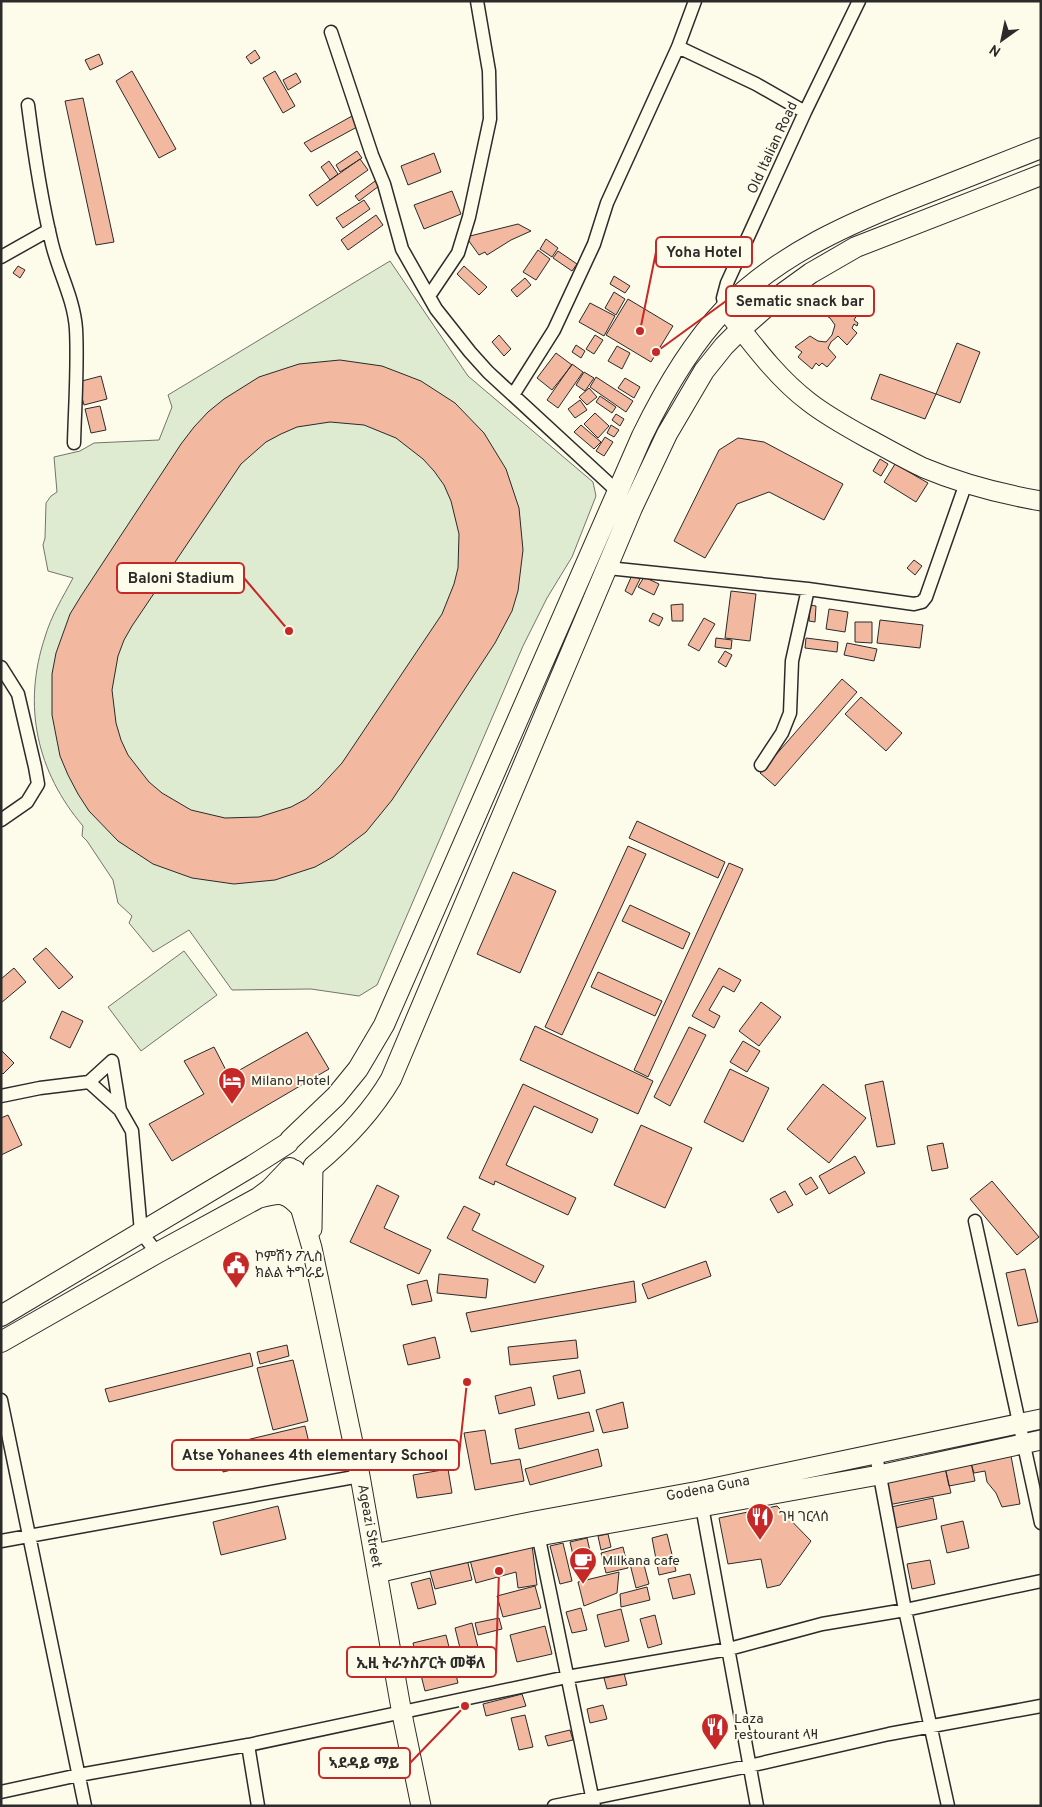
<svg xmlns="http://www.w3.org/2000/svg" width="1042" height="1807" font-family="Overpass,'Noto Sans Ethiopic',sans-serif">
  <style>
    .green { fill: #deebd1; stroke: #74746e }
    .building { fill: #f2b8a0; stroke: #2b2b2b; fill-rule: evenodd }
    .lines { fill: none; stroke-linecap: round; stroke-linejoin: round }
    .street-casing { stroke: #2b2b2b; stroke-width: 15 }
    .secondary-casing { stroke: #2b2b2b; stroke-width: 21 }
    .primary-casing { stroke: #2b2b2b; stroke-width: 22 }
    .street { stroke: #fdfbea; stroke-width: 12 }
    .secondary { stroke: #fdfbea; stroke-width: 19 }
    .primary { stroke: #fdfbea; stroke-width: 20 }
    .labels { text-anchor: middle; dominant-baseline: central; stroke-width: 4; stroke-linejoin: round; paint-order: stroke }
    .street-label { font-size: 14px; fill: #2b2b2b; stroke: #fdfbea }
    .poi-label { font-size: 14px; fill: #2b2b2b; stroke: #fdfbea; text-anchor: start }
    .leader { fill: none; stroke: #c62828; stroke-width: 2 }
    .callout-dot { fill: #c62828; stroke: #fdfbea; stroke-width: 2 }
    .callout { fill: #fdfbea; stroke: #c62828; stroke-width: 2 }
    .callout-label { font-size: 15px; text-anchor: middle; font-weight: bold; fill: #2b2b2b }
  </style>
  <rect width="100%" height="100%" fill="#fdfbea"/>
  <!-- green -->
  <path class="green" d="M390,261L468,376L593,482L596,496L572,557L547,598L523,646L377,985L359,996L311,989L232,990L189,930L153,952L129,923L132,916L118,903L113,880L87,841L82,836L83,826C37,772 22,706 45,637C51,616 63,597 73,578L48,571L43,545L45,538L46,503L51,496L57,492L54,457L80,451L94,443L159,440L172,407L168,395Z
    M184,951L217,995L141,1051L108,1007Z"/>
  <!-- building -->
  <path class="building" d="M255,50L260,58L251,64L246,57Z
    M99,54L103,64L90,70L85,60Z
    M132,71L176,149L159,158L116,81Z
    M275,71L295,106L283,113L263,78Z
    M296,73L301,82L288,90L283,80Z
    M83,98L114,242L96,245L65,101Z
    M352,116L357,127L311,152L304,143Z
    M357,151L362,158L340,172L336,165Z
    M434,153L441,172L408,185L401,166Z
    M360,159L368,170L317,206L309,195Z
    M329,161L338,174L330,180L321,167Z
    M375,181L379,186L359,201L355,196Z
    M452,191L461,214L424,229L414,205Z
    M364,200L370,209L343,228L336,218Z
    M376,215L383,225L348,250L341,240Z
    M518,224L531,231L511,240L487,255L485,252L479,255L466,237Z
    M546,239L558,248L552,257L540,249Z
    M538,250L550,259L536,280L523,272Z
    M558,251L577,264L572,271L553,258Z
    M18,266L25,270L20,278L13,273Z
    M464,266L487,287L479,295L457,274Z
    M614,276L630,286L625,293L610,284Z
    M525,278L531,285L517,297L511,290Z
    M841,288L851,297L847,304L857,315L854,320L858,323L857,326L854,324L852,328L857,333L847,345L838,336L831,342L828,348L836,357L827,367L822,363L819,366L816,363L812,369L798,357L802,352L795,347L810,336L818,341L826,342L832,335L835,325L830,318L822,313L826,289L836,294Z
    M614,292L625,299L616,315L605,308Z
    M628,299L673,326L651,362L606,335Z
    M590,303L615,316L604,336L579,322Z
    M499,335L511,349L504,356L492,342Z
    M595,335L603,340L594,354L586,349Z
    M957,343L980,352L960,403L936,394Z
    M576,345L585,351L581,358L572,352Z
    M617,346L630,353L622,369L608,361Z
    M556,353L572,365L552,390L537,378Z
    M340,360L382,366L421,381L455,403L484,433L506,469L519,508L523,550L518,591L512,611L495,643L392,800L366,832L333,857L315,867L275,880L234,884L192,878L153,864L118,841L89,811L78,794L68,775L60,756L52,715V674L56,653L70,614L81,596L181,444L194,427L208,412L224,399L259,377L299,364ZM330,422L364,425L396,438L423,459L434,471L444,485L451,501L459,534L458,568L454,584L442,614L342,763L319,788L306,799L291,807L259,817L225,818L191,810L162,793L149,782L128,755L121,740L116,723L112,690L118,656L124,640L132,626L241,464L266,442L281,434L297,427Z
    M572,364L583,372L558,408L547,400Z
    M584,372L594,378L585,391L576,385Z
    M880,374L936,394L925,419L871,399Z
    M101,376L107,399L84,405L78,382Z
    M596,377L633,401L626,412L590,387Z
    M625,378L640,387L634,398L618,388Z
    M589,388L597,397L587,405L579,397Z
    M600,396L616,407L612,413L596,402Z
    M580,400L587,410L575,418L568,409Z
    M100,406L106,430L91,433L85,409Z
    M595,413L609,426L598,438L584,424Z
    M616,414L624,419L620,426L612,420Z
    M581,425L601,442L594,449L574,432Z
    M611,425L619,430L614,437L607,433Z
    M605,437L613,442L604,456L596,451Z
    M738,438L764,442L843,484L824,520L769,492L737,504L705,558L674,541L719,450Z
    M880,459L888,464L881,476L873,471Z
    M895,464L928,483L916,502L884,482Z
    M914,560L922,566L915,575L907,568Z
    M632,575L640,579L632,595L625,591Z
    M644,577L659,584L654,595L638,587Z
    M731,591L756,594L750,641L725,638Z
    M683,604V621H672L671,605Z
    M810,605L816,606L815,622L809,621Z
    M829,609L848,612L845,632L826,629Z
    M653,613L663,618L659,626L649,621Z
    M704,618L715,624L699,651L688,645Z
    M880,620L923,625L920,648L877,643Z
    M855,622H872V643L855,642Z
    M716,638L732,640L731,649L715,647Z
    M806,638L838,642L837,652L805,648Z
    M847,643L877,649L874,661L844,655Z
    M725,651L732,655L726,667L718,662Z
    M842,679L857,692L775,786L760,773Z
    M861,697L902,733L886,751L845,714Z
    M637,821L725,862L718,878L629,838Z
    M628,846L646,854L562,1035L545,1027Z
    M729,863L743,869L648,1077L634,1070Z
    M513,872L556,891L520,973L477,954Z
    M630,905L690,933L683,949L622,921Z
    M46,948L73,977L59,989L33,959Z
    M14,968L26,982L1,1003V979Z
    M719,968L741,980L734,992L723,986L709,1010L720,1016L714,1028L692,1016Z
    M598,972L662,1001L655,1016L591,987Z
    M761,1002L781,1017L759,1046L739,1031Z
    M62,1011L83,1021L70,1048L50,1038Z
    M535,1026L653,1081L638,1114L520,1060Z
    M689,1027L706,1035L670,1106L654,1097Z
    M307,1032L329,1069L172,1161L149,1124L204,1094L184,1061L214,1047L229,1076Z
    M743,1041L760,1051L747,1072L730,1062Z
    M1,1050L14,1063L3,1074L1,1072Z
    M730,1069L769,1088L743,1142L704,1122Z
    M883,1081L895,1144L877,1147L865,1085Z
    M523,1084L598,1119L592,1133L534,1106L506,1165L576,1198L568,1215L495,1181L494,1185L479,1178Z
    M823,1084L866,1118L829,1163L787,1129Z
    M8,1115L22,1145L1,1155V1118Z
    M641,1125L692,1148L665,1208L614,1185Z
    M943,1143L948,1168L932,1171L927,1146Z
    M855,1156L865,1173L829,1194L819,1176Z
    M811,1177L818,1188L806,1195L799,1184Z
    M992,1181L1039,1237L1017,1255L970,1199Z
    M377,1185L399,1196L384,1228L431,1250L419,1274L350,1242Z
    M785,1191L793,1205L778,1213L770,1199Z
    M464,1206L480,1214L472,1230L544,1266L535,1283L447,1238Z
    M706,1261L711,1276L648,1299L642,1284Z
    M1025,1269L1038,1322L1018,1326L1006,1273Z
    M439,1274L488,1279L486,1298L437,1293Z
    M427,1280L432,1301L412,1305L407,1285Z
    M634,1281L636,1302L471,1332L466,1313Z
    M435,1337L440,1358L408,1365L403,1345Z
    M576,1340L578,1358L510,1365L508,1347Z
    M287,1345L289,1356L260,1364L257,1352Z
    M250,1353L253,1366L109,1402L105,1389Z
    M293,1360L308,1421L273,1430L257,1368Z
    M580,1370L585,1393L558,1399L553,1376Z
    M531,1387L535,1405L499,1414L495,1396Z
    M623,1402L628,1428L603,1433L596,1410Z
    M589,1412L594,1431L519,1449L515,1429Z
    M305,1426L311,1451L223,1472L217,1447Z
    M485,1430L491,1464L520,1459L524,1481L475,1490L464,1433Z
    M598,1449L602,1466L530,1485L525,1469Z
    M1011,1456L1020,1504L1002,1507L996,1493L987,1482L985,1471L974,1473L971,1463Z
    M970,1458L975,1481L949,1486L944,1463Z
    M944,1463L951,1493L888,1505L882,1475Z
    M448,1469L452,1493L417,1498L413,1475Z
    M933,1498L937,1519L895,1528L891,1507Z
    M278,1506L286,1539L221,1555L213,1522Z
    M777,1506L811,1541L780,1585L767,1588L761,1559L728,1564L719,1518Z
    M963,1521L969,1548L947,1553L941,1526Z
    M608,1534L611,1547L601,1550L598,1536Z
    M667,1534L676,1571L659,1575L652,1538Z
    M587,1538L590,1551L573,1555L570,1542Z
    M563,1543L572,1581L560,1584L550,1546Z
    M532,1545L537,1585L518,1588L516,1572L476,1583L470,1560Z
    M623,1547L628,1568L606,1573L601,1553Z
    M467,1559L472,1580L435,1589L429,1568Z
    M930,1560L935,1584L912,1589L907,1564Z
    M643,1561L649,1584L636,1588L630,1564Z
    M619,1572L617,1593L584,1606L578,1582Z
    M690,1574L695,1594L673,1599L668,1579Z
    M430,1578L436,1604L418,1609L411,1583Z
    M535,1586L541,1608L503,1617L497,1596Z
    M647,1587L650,1600L621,1607L620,1594Z
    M581,1608L587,1630L572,1633L566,1612Z
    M621,1609L629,1641L605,1647L597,1615Z
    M655,1615L662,1644L648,1648L640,1619Z
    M499,1618L502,1629L478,1635L475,1623Z
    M472,1623L483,1668L466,1672L455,1628Z
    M545,1626L552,1654L517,1662L510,1635Z
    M446,1635L458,1683L425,1691L413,1643Z
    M624,1673L627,1685L607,1689L604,1678Z
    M522,1694L526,1706L486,1716L483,1704Z
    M603,1705L607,1719L590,1723L587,1709Z
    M525,1715L533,1747L519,1750L511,1718Z
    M570,1730L573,1740L548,1746L545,1736Z"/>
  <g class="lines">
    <defs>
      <path id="street" d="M331,32L372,155L384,184L402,249L436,309L470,352L488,372L617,491
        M678,47L756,84L805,112
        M28,105C34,152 41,199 52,244C59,273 74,299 76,329C78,366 75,405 74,443
        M1,257L49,230
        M429,296L458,253L469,217L490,119L489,71L477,1
        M725,309L723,298L727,283L805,112L859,1
        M513,395L554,330L594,244L607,203L678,47L695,1
        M608,568L808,589L914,604L922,602L926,597L966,483
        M1,667L18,694L35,767L38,784L27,802L1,820
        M761,765L782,733L790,713L792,661L808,589
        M112,1061L120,1110
        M89,1082L120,1110L132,1131L141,1232L157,1253
        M1,1096L40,1088L89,1082L112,1061
        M975,1221L1041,1523
        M1,1400L85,1806
        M876,1455L905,1610L948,1806
        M701,1501L757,1806
        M537,1529L594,1806
        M1,1541L360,1476
        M248,1745L258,1806
        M1,1792L79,1775L248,1745L567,1677L729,1649L822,1624L905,1610L1041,1581
        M554,1806L749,1766L889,1734L1041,1706"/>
      <path id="secondary" d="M725,309C751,342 776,377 809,402C827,416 847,427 867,438C886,448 905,459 924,468C962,484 1001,494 1041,501
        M295,1170L297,1196L312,1248L360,1476L402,1714L421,1806
        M312,1229L313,1166
        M374,1554L535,1521L699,1491L1041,1419
        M377,1573L539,1536L879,1475L1041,1440"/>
      <path id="primary" d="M290,1140L336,1096L358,1069L384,1025L642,436C663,393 691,344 725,309C780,253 852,222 924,194C963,179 1002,163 1041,148
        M315,1165C345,1140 371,1113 391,1079L632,508L667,434L704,371L724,346L741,329L775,299L811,273L856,247L1041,175
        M258,1198C280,1192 286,1191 301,1208
        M1,1316L252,1166L288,1143
        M1,1342L157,1253L258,1198L270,1189L290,1168"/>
    </defs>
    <!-- street casing -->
    <use href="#street" class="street-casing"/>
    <!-- secondary casing -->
    <use href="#secondary" class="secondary-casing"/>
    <!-- primary casing -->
    <use href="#primary" class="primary-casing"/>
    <!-- street -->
    <use href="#street" class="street"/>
    <!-- secondary -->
    <use href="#secondary" class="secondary"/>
    <!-- primary -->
    <use href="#primary" class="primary"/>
  </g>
  <!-- icons -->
  <defs>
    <symbol id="hotel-pin" viewBox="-11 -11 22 30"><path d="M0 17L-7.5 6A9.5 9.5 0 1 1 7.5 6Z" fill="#c62828" stroke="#fdfbea"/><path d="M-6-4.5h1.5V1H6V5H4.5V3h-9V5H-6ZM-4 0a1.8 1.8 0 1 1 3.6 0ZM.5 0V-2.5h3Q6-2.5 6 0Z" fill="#fff"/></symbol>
    <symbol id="civic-pin" viewBox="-11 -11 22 30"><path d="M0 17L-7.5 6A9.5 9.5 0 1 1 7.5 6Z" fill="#c62828" stroke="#fdfbea"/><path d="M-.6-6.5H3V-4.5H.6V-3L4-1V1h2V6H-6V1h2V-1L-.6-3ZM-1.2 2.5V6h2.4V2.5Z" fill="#fff"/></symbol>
    <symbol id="restaurant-pin" viewBox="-11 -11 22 30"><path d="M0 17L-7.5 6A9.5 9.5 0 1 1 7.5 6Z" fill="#c62828" stroke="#fdfbea"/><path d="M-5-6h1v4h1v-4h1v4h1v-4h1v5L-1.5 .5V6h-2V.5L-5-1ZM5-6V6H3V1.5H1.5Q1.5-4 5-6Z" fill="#fff"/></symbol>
    <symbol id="cafe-pin" viewBox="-11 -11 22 30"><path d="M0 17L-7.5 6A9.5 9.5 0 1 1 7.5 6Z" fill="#c62828" stroke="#fdfbea"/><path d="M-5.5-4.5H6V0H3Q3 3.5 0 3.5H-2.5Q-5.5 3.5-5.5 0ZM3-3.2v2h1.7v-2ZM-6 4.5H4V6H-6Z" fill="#fff"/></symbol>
  </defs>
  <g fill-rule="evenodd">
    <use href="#hotel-pin" x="216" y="1065" width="32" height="43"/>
    <use href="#civic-pin" x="220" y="1249" width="32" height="43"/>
    <use href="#restaurant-pin" x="744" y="1501" width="32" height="43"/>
    <use href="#cafe-pin" x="567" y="1545" width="32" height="43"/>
    <use href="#restaurant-pin" x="699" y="1711" width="32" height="43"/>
  </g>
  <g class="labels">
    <!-- street labels -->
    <g class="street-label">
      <text transform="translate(773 148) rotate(-65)">Old Italian Road</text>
      <text transform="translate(708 1489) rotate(-11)">Godena Guna</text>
      <text transform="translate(369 1526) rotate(80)">Ageazi Street</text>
    </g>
    <!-- poi labels -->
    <g class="poi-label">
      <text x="251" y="1081">Milano Hotel</text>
      <text x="255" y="1257">ኮምሽን ፖሊስ<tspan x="255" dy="16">ክልል ትግራይ</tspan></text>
      <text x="779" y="1517">ገዛ ገርላሰ</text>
      <text x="602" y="1561">Milkana cafe</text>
      <text x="734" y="1719">Laza<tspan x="734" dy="16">restourant ላዛ</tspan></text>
    </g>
  </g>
  <!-- callouts -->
  <path class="leader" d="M640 331L656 252M656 352L726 301M289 631L244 578M467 1382L459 1455M499 1571L496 1662M465 1706L410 1763"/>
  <g class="callout-dot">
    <circle cx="640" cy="331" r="5"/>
    <circle cx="656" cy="352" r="5"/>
    <circle cx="289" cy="631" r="5"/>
    <circle cx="467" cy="1382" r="5"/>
    <circle cx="499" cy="1571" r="5"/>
    <circle cx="465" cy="1706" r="5"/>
  </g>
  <g class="callout">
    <rect x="656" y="237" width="96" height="30" rx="5"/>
    <rect x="726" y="286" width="148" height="30" rx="5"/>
    <rect x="117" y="563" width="127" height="30" rx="5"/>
    <rect x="172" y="1440" width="287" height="30" rx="5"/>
    <rect x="347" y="1647" width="149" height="30" rx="5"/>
    <rect x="319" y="1748" width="91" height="30" rx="5"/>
  </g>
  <g class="callout-label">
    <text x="704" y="257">Yoha Hotel</text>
    <text x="800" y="306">Sematic snack bar</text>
    <text x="181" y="583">Baloni Stadium</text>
    <text x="315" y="1460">Atse Yohanees 4th elementary School</text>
    <text x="421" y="1668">ኢዚ ትራንስፖርት መቐለ</text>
    <text x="364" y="1768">ኣደዳይ ማይ</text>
  </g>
  <!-- border -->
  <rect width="1042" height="1807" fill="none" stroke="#2b2b2b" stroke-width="5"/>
  <!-- north arrow -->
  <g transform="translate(1002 40) rotate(213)" stroke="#fdfbea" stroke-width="4" paint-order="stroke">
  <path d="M0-4L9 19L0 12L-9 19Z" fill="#2b2b2b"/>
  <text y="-8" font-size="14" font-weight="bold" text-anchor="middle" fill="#2b2b2b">N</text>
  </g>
</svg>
